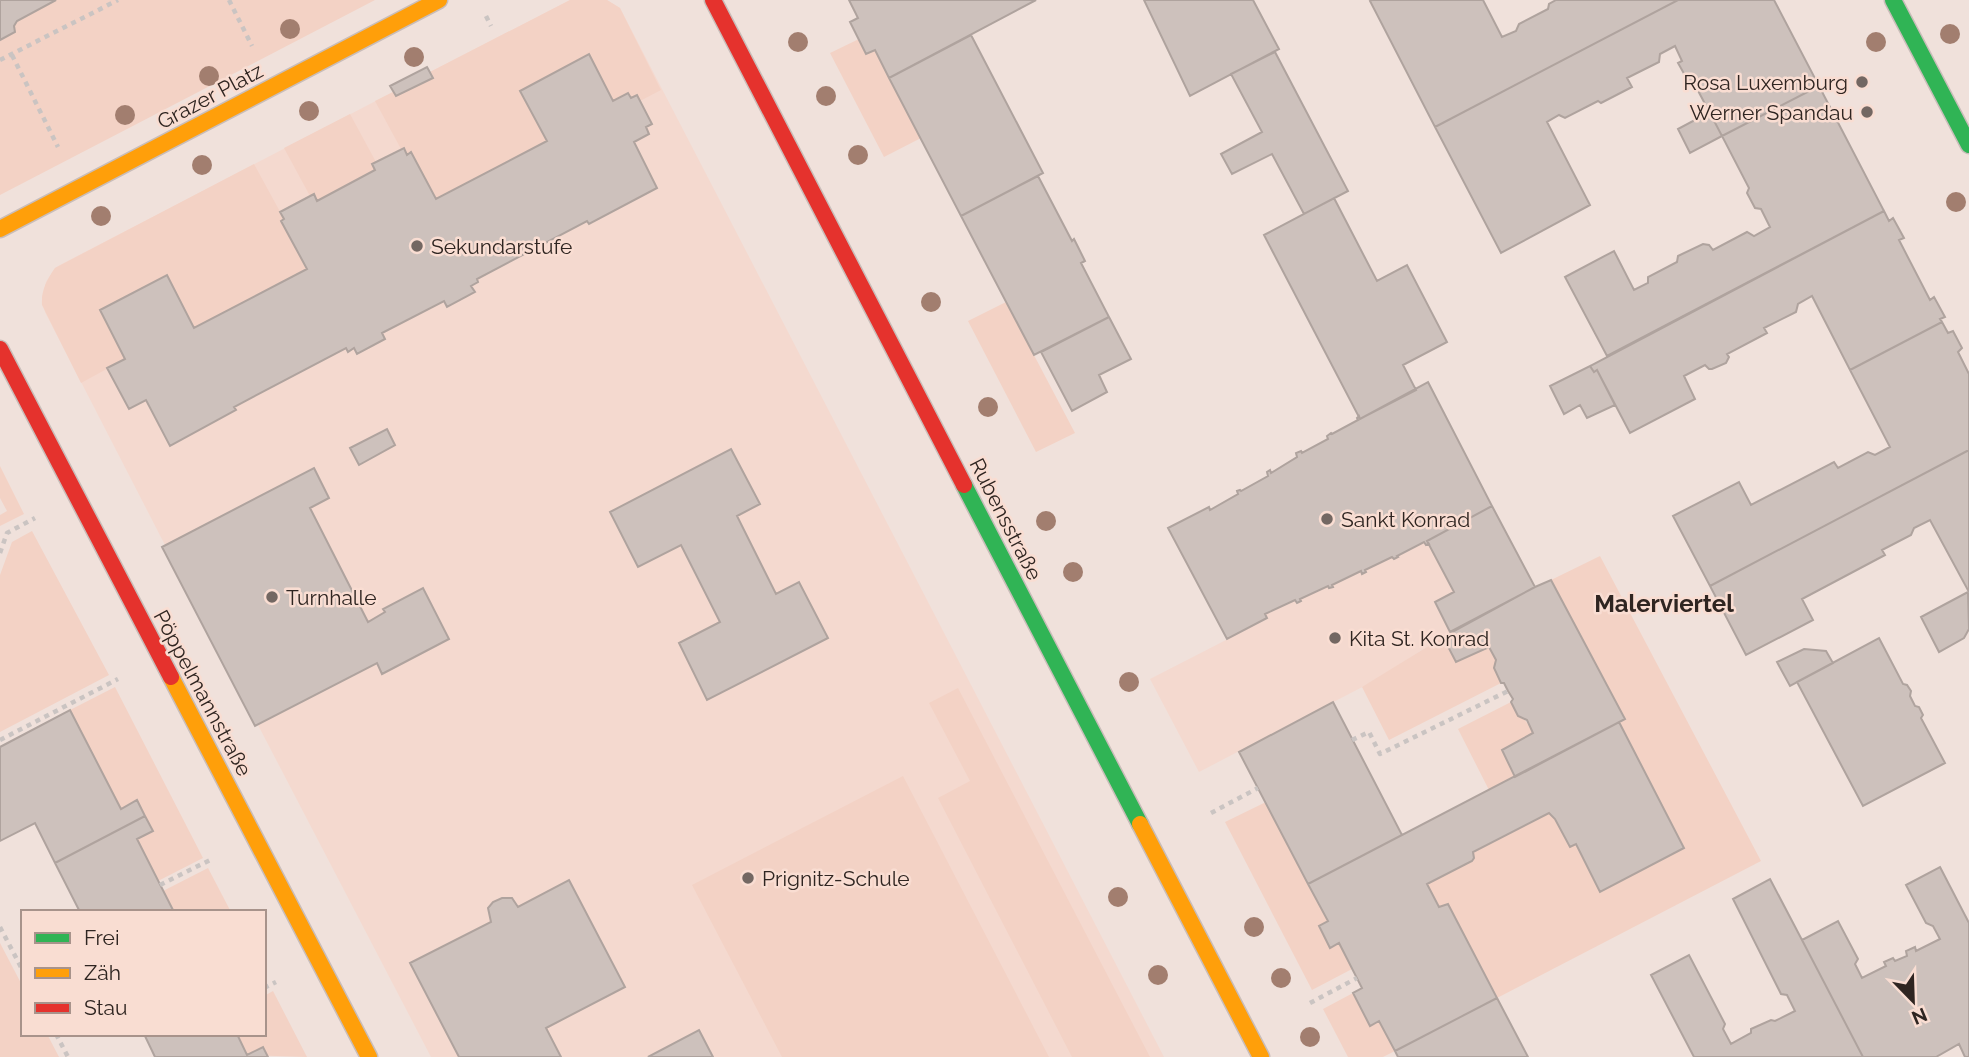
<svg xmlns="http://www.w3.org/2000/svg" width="1969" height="1057" font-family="Raleway,sans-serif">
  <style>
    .built { fill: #f4d9cf }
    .green { fill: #f3d2c5 }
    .building { fill: #cdc1bc; stroke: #afa39e; stroke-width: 2 }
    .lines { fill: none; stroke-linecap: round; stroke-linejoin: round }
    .fast-casing { stroke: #c9bdb9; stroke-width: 19 }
    .slow-casing { stroke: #c9bdb9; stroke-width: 19 }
    .jam-casing { stroke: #c9bdb9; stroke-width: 19 }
    .path { stroke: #cac4c2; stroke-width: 4.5; stroke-dasharray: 5 5; stroke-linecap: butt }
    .fast { stroke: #30b455; stroke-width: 16 }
    .slow { stroke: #ff9f0a; stroke-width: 16 }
    .jam { stroke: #e5322d; stroke-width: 16 }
    .tree { fill: #a27e6f }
    .poi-dot { fill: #736762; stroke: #f9ddd2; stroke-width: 2.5 }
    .labels { text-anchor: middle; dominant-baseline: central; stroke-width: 5; stroke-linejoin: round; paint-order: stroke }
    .poi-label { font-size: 21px; fill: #2f2521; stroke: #f9ddd2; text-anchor: start }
    .street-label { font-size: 21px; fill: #2f2521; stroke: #f9ddd2 }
    .quarter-label { font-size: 24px; font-weight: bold; fill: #2f2521; stroke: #f9ddd2 }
  </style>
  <rect width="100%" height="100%" fill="#f0e1db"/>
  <!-- built -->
  <path class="built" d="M570,0H607L620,8L1164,1057H431L258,725L255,726L162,547L165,545L45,312L42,297L46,282L55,268L60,265L393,92L396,96L432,78L430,72Z
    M1492,506L1535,587L1450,632L1370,683L1199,772L1150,679L1267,619L1265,614L1295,600L1297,603L1300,601V599L1328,586L1330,588L1332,587V585L1361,571L1363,574L1365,570L1392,557L1394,559L1397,557V556L1424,542L1426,545L1429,544L1427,541Z"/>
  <!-- green -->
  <path class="green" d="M0,0H375L0,195Z
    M570,0H607L620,8L661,90L640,101L637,96L613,101L588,54L520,91L547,141L436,199L411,153L407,155L404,148L401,149L375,101L393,92L396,96L432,78L430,72Z
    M859,39L866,54L875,50L921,138L884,157L830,53Z
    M350,114L376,162L375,170L317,201L314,194L310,196L284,148Z
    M254,164L284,219L281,221L307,269L194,328L166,275L100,310L125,359L81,383L42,305C41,290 47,280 55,268Z
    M1006,302L1075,433L1036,452L968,321Z
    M0,466L24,514L0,526V515L7,511L0,498Z
    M32,531L109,675L0,732V575L12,542Z
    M1600,556L1761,861L1497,998L1448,904L1439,907L1427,884L1472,861L1474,858L1473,852L1549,813L1555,819L1570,847L1576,844L1600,891L1684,848L1619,722L1624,718L1551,580Z
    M1443,637L1457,662L1489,647L1496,660L1494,668L1501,683L1389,740L1362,687Z
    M115,687L203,858L158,881L137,839L152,831L137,801L121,809L70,710Z
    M958,688L1150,1057H1072L938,798L970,781L929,703Z
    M1511,702C1519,716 1527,719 1533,733L1515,777L1489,790L1458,729Z
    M903,776L1049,1057H782L692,885Z
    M1266,802L1328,921L1319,926L1330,948L1339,943L1352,969L1312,990L1225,822Z
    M208,868L231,912H174L163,891Z
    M0,943L23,987V1034H47L59,1057H0Z
    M273,991L307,1057L247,1055L237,1034H264V996Z
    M1353,993L1370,1025L1379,1021L1395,1051L1383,1057H1348L1323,1009Z"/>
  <!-- building -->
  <path class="building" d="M0,0H56L17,21L14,26L15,32L0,40Z
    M849,0H1036L889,78L875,50L866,54L850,22L858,18Z
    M1144,0H1253L1279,49L1190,96Z
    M1372,0H1483L1502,37L1516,31L1519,24L1548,9L1549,4L1556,0H1678L1435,127L1370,1Z
    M1678,0H1774L1819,86L1722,136L1695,85L1691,86L1678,63L1682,61L1675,46L1660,54L1659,62L1627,78L1632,87L1601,103L1598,101L1565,118L1559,115L1547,122L1590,205L1501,253L1435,127Z
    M971,35L1043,173L961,216L889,78Z
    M1275,52L1348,191L1304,214L1272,154L1232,174L1221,154L1262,132L1231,74Z
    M589,54L613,101L628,93L631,98L637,95L652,124L646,127L649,134L634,142L657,188L589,224L587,221L477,279L478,282L471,286L475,292L447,307L444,301L382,333L385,339L357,354L354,348L348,352L346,348L234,407L236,410L170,446L146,400L129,409L107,368L125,359L100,310L167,275L194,328L307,269L281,221L284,219L280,212L314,194L317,201L375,170L372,164L404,148L407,155L411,152L436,199L547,141L520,91Z
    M427,67L433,78L396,96L390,86Z
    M1819,86L1884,211L1607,356L1565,277L1614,251L1634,290L1648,283V277L1677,262L1678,256L1703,244L1709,245L1713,250L1747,232L1754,236L1770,227L1761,209L1755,208L1747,193L1749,188L1722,136Z
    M1706,114L1711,115L1722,136L1690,153L1678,129Z
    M1038,176L1072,241L1074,239L1085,261L1081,263L1109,317L1034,355L961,216Z
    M1334,198L1377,281L1407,265L1447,342L1403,365L1416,390L1360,419L1264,235Z
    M1884,211L1889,221L1893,218L1904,238L1899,240L1930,300L1934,297L1945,317L1940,319L1942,322L1850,370L1812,296L1798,304L1796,312L1764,328L1767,333L1727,354L1729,357L1726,363L1712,369H1709L1705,365L1684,376L1695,399L1630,433L1597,370L1594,372L1590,366Z
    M1109,317L1131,359L1099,375L1107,392L1072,411L1041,352Z
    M1942,322L1948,333L1953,331L1962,348L1958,352L1969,374V450L1710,586L1673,516L1739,482L1751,505L1834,462L1838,468L1868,452L1875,455L1890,447L1850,370Z
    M1590,366L1594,372L1597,370L1615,405L1587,418L1580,405L1564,414L1550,386Z
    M1428,382L1492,506L1427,541L1429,544L1426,545L1424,542L1397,556L1398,557L1394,559L1392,557L1365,570L1366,572L1362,574L1361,571L1332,585L1333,587L1329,588L1328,586L1300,599L1301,601L1297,603L1295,600L1265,614L1267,618L1227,639L1168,528L1209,507L1210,510L1238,494L1237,491L1240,490L1241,491L1268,476L1267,472L1270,470L1271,473L1297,457L1296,453L1301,451L1302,453L1328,439L1327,436L1331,433L1332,434L1358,420L1357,418L1359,416L1360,419Z
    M387,429L395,445L359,465L350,448Z
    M731,449L760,504L737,516L776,594L799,582L828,638L707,700L679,643L720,622L681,545L638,567L610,512Z
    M1969,450V592L1930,520L1914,528L1911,535L1882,550L1885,555L1802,599L1813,620L1746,655L1710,586Z
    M314,468L329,498L310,508L368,622L385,612L383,609L423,588L449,639L382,674L377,663L255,726L162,547Z
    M1492,506L1535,587L1450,632L1435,602L1454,592L1427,541Z
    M1551,580L1625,719L1515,777L1502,750L1533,733L1527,720L1518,716L1511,702L1513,699L1508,691L1504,683H1501L1494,668L1496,660L1489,647L1456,662L1443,637L1535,587Z
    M1968,592L1969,629L1964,638L1939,652L1921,617Z
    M1879,638L1903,684L1907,685L1911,691L1910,696L1915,706L1919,707L1923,715L1921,718L1945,763L1863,806L1797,682Z
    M1804,649L1826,651L1833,663L1790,686L1777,662Z
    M1333,702L1402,835L1308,884L1239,752Z
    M70,710L121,809L137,800L145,816L55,863L35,823L0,841V747Z
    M1619,722L1684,848L1600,892L1576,844L1570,847L1555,819L1549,813L1473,852L1474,858L1472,861L1427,884L1439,907L1448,904L1497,998L1395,1051L1379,1021L1370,1026L1353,993L1362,988L1339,943L1330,948L1319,926L1328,921L1308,884Z
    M145,816L153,831L137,839L174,912H80L55,863Z
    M1940,867L1969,923V1057H1965L1959,1044L1936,1057H1863L1802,940L1838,921L1858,959L1855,964L1862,978L1886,966L1884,962L1893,958L1895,961L1907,956L1906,951L1915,947L1916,951L1940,939L1933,926L1926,923L1906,885Z
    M1770,879L1802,940L1863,1057H1694L1651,975L1689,955L1725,1024L1723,1029L1731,1044L1751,1033V1029L1771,1020L1775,1021L1795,1011L1787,995L1781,994L1733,899Z
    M569,880L625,987L546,1028L561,1057H459L410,963L491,922L488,908L493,902L502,898H512L518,907Z
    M1497,998L1528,1057H1398L1395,1051Z
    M699,1030L713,1057H648Z
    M144,1034H237L247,1055L263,1047L268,1057H155Z"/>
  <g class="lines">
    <defs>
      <path id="fast" d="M1893,0L1969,145
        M964,485L1140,824"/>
      <path id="slow" d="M0,229L439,0
        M171,677L369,1057
        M1140,824L1261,1057"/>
      <path id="jam" d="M713,0L964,485
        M0,349L171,677"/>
    </defs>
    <!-- fast casing -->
    <use href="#fast" class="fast-casing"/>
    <!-- slow casing -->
    <use href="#slow" class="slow-casing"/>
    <!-- jam casing -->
    <use href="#jam" class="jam-casing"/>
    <!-- path -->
    <path class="path" d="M229,0L252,46
      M486,16L491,26
      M12,55L58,147
      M0,60L118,0
      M0,553L7,533L35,518
      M0,740L118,679
      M1352,740L1369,732L1380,754L1508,691
      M1211,813L1258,788
      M160,885L212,859
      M0,927L23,971
      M264,988L276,982
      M1310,1003L1357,978
      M56,1034L68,1057"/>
    <!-- fast -->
    <use href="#fast" class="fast"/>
    <!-- slow -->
    <use href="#slow" class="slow"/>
    <!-- jam -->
    <use href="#jam" class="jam"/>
  </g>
  <!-- trees -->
  <g class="tree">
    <circle cx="290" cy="29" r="10"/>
    <circle cx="1950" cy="34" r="10"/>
    <circle cx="798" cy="42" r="10"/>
    <circle cx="1876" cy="42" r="10"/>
    <circle cx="414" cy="57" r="10"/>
    <circle cx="209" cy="76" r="10"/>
    <circle cx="826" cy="96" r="10"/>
    <circle cx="309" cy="111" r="10"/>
    <circle cx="125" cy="115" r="10"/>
    <circle cx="858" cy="155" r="10"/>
    <circle cx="202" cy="165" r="10"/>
    <circle cx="1956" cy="202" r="10"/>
    <circle cx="101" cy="216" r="10"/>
    <circle cx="931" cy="302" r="10"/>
    <circle cx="988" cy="407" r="10"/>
    <circle cx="1046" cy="521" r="10"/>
    <circle cx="1073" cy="572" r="10"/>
    <circle cx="1129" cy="682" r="10"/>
    <circle cx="1118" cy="897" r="10"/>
    <circle cx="1254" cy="927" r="10"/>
    <circle cx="1158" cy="975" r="10"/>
    <circle cx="1281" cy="978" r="10"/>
    <circle cx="1310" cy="1037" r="10"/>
  </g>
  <!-- markers -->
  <g class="poi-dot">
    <circle cx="1862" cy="82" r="7"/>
    <circle cx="1867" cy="112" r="7"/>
    <circle cx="417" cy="246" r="7"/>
    <circle cx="1327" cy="519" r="7"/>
    <circle cx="272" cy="597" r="7"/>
    <circle cx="1335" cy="638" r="7"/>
    <circle cx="748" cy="878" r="7"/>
  </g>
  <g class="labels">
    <!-- poi labels -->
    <g class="poi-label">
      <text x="1848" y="82" text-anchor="end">Rosa Luxemburg</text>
      <text x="1853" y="112" text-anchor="end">Werner Spandau</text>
      <text x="431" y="246">Sekundarstufe</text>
      <text x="1341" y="519">Sankt Konrad</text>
      <text x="286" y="597">Turnhalle</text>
      <text x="1349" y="638">Kita St. Konrad</text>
      <text x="762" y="878">Prignitz-Schule</text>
    </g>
    <!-- street labels -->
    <g class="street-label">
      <text transform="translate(210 96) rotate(-28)">Grazer Platz</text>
      <text transform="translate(1006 519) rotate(63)">Rubensstraße</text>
      <text transform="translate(203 693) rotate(62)">Pöppelmannstraße</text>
    </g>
    <!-- quarter labels -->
    <g class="quarter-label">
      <text x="1664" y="603">Malerviertel</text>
    </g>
  </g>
  <!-- legend -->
  <rect x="21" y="910" width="245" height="126" fill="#f9ddd2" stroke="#a8938b" stroke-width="2"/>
  <rect x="35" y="933" width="35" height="10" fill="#30b455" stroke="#a8938b" stroke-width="2"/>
  <text x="84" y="945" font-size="21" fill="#2f2521">Frei</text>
  <rect x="35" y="968" width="35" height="10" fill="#ff9f0a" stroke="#a8938b" stroke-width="2"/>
  <text x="84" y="980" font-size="21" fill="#2f2521">Zäh</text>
  <rect x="35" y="1003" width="35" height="10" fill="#e5322d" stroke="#a8938b" stroke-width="2"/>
  <text x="84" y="1015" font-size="21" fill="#2f2521">Stau</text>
  <!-- north arrow -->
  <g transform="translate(1913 1001) rotate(157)" stroke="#f9ddd2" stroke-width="5" paint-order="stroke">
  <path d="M0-5L12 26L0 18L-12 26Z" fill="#2f2521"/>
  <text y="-10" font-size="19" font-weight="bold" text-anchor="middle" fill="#2f2521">N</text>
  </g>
</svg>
